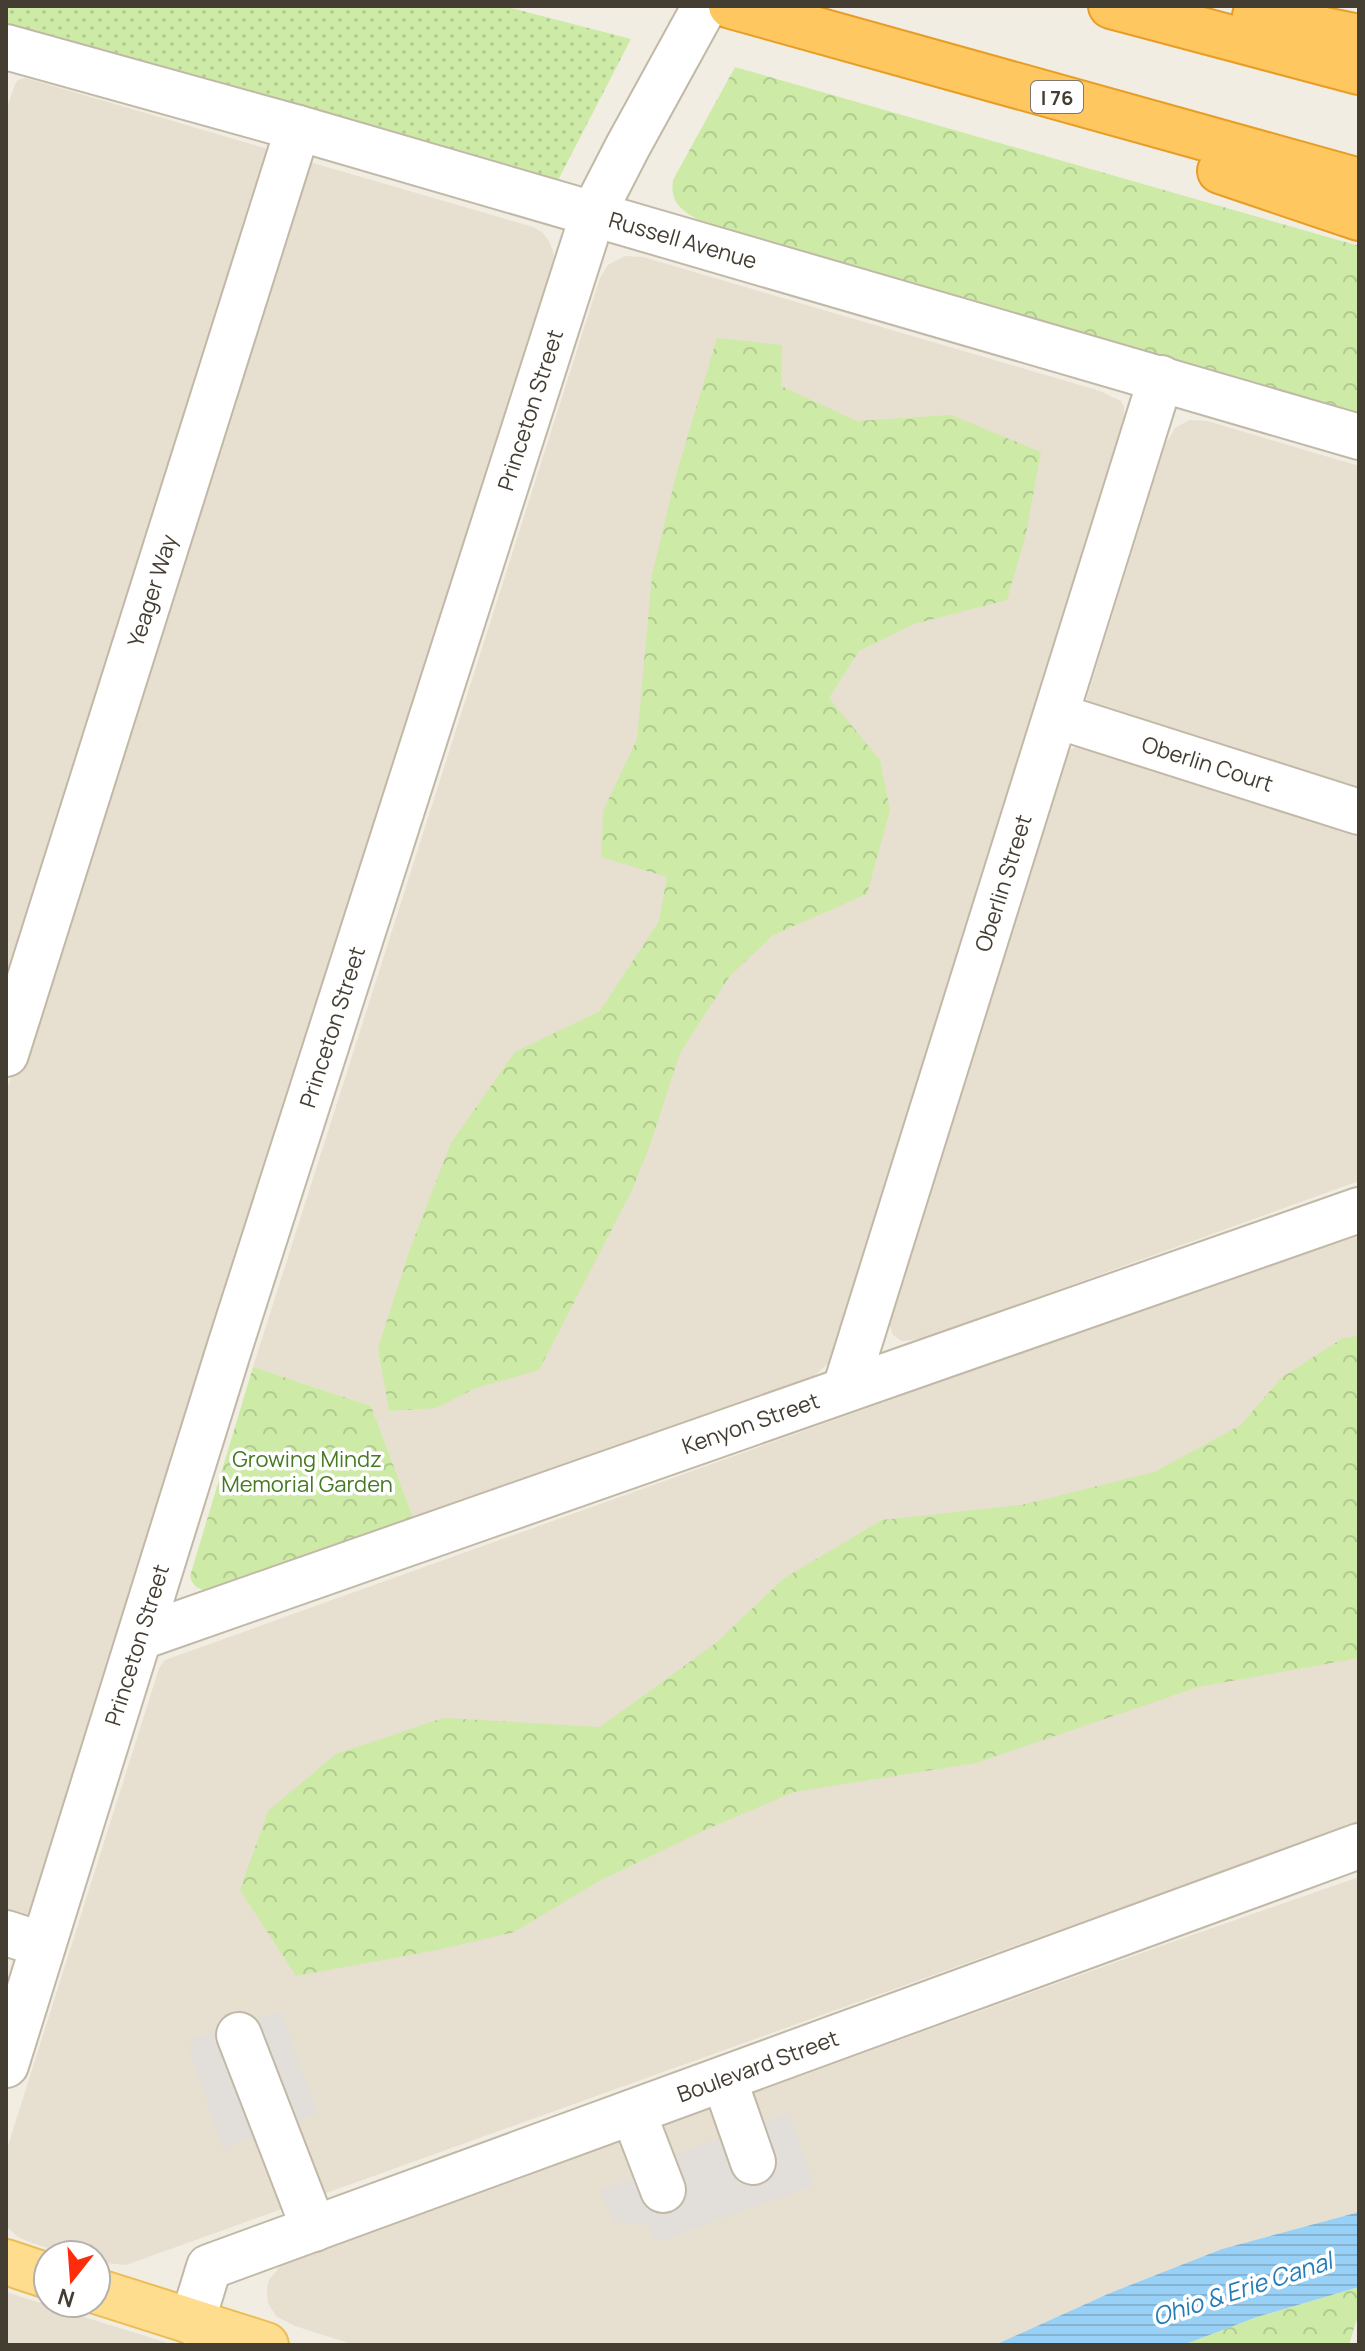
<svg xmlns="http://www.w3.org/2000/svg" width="1365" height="2351" font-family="Manrope,sans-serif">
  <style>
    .residential { fill: #e7dfcf }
    .grass { fill: url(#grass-dots) }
    .forest { fill: url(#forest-crowns) }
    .parking { fill: #e2dfdb }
    .water { fill: url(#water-rules) }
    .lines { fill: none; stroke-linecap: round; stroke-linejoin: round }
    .minor-casing { stroke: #c1b8a7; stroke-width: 48 }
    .major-casing { stroke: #ecbc56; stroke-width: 48 }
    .highway-casing { stroke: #e89d26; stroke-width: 48 }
    .minor { stroke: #fff; stroke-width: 44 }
    .major { stroke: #ffdd8e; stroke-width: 44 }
    .highway { stroke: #ffc760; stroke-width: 44 }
    .labels { text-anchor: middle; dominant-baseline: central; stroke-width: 7; stroke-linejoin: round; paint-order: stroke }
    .shield { fill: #fff; stroke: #7c7770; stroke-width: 2 }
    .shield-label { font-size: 20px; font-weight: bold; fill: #443d32 }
    .street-label { font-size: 22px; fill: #443d32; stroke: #fff }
    .park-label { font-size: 22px; fill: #457922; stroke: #fff }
    .water-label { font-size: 24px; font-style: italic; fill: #247cb7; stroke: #fff }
  </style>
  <defs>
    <pattern id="grass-dots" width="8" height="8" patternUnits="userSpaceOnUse" patternTransform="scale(2)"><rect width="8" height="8" fill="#cdeba7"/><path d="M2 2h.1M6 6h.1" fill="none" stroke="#b1ca90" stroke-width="1.8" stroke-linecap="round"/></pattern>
    <pattern id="forest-crowns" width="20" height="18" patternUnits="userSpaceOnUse" patternTransform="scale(2)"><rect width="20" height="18" fill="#cdeba7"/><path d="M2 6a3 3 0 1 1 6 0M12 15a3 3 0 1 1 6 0" fill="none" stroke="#b1ca90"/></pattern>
    <pattern id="water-rules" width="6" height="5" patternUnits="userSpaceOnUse" patternTransform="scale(2)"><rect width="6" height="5" fill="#98d1f5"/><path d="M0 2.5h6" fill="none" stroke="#84b4d2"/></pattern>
  </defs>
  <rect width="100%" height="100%" fill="#f2ede2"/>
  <!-- residential -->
  <path class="residential" d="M26,78L271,150L6,1010V111L15,84L18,80Z
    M306,161L533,227L542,232L549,241L553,251L554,260L30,1916L27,1920L6,1923V1093L236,369Z
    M625,256L643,257L1100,391L1121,401L1124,407V417L1120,437L832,1360L815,1375L414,1520L371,1406L253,1367L600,278L608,265Z
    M1190,420L1207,421L1359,466V798L1087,705V697L1166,443L1176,427Z
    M1084,744L1359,829V1181L921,1339L901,1341L893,1335L888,1321L1065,759L1071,749Z
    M1359,1232V1822L126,2265L96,2262V2255H70L32,2243L18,2237L6,2226V2152L156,1678L159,1668L165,1660Z
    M1359,1877V2212L1222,2249L1110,2293L995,2345H355L295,2326L276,2316L268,2303L267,2288L269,2280L281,2265L290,2260L1175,1941Z
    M6,2292L65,2311L174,2345H6Z"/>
  <!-- grass -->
  <path class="grass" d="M6,6H503L631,39L556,184L301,108L6,24Z"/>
  <!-- forest -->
  <path class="forest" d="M735,67L1359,246V416L707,224C686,213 669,206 673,180Z
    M717,338L782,345L781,386L857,421L951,415L1041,452L1026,534L1007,600L914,624L859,651L829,698L880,760L890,810L867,894L773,935L729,977L680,1053L651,1142L632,1190L539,1370L476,1388L436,1408L389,1411L378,1348L410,1249L451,1143L515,1052L600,1011L659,921L667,877L601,857L603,811L637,739L652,575L676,475Z
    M1359,1336V1658L1198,1687L976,1763L794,1792L705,1830L599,1881L514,1932L437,1950L296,1976L240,1890L268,1811L336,1754L443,1718L600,1727L716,1643L783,1579L882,1520L1021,1505L1154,1472L1241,1425L1281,1378L1343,1338Z
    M253,1367L371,1406L414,1520L208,1591C198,1589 193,1587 190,1576Z
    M1359,2287V2312L1349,2345H1183L1257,2317Z"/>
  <!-- parking -->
  <path class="parking" d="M281,2011L317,2113L293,2123L260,2143L250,2139L222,2148L189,2050L192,2039Z
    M789,2113L814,2185L654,2243L647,2223L613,2222L600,2190L635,2178L641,2167Z"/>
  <!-- water -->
  <path class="water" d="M1359,2212V2287L1257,2317L1183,2345H995L1110,2293L1222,2249Z"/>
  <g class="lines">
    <defs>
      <g id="minor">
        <path id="s1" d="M6,47L298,128L1359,437"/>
        <path id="s2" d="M1057,716L1359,812"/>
        <path id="s3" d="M6,1054L298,128"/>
        <path id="s4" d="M845,1389L1161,378"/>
        <path id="s5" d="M141,1637L1359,1210"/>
        <path d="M6,1933L43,1945"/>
        <path d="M239,2035L314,2229"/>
        <path id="s6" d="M6,2065L230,1346L593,214L628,146L705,6"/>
        <path d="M724,2079L753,2162"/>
        <path d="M633,2112L663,2190"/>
        <path id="s7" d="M192,2322L209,2267L1359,1846"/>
      </g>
      <path id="major" d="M6,2262L48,2276
        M96,2291L266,2345"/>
      <path id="highway" d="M731,6L1359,181
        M1111,6L1359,72
        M1255,16L1359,37
        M1220,171L1359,218"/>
    </defs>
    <!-- minor casing -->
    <use href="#minor" class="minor-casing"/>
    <!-- major casing -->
    <use href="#major" class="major-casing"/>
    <!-- highway casing -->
    <use href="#highway" class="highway-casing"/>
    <!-- minor -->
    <use href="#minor" class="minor"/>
    <!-- major -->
    <use href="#major" class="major"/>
    <!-- highway -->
    <use href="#highway" class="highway"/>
  </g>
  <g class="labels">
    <!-- shield labels -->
    <rect class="shield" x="1031" y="81" width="52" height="32" rx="6"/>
    <g class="shield-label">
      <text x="1057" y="97">I 76</text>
    </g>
    <!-- street labels -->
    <g class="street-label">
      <text stroke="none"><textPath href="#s1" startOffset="704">Russell Avenue</textPath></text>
      <text stroke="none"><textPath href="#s6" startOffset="1736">Princeton Street</textPath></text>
      <text stroke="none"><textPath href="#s3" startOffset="486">Yeager Way</textPath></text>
      <text stroke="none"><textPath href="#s2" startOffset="158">Oberlin Court</textPath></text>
      <text stroke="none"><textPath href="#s4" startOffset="530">Oberlin Street</textPath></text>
      <text stroke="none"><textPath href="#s6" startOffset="1088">Princeton Street</textPath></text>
      <text stroke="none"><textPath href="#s5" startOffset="646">Kenyon Street</textPath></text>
      <text stroke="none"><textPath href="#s6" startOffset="440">Princeton Street</textPath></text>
      <text stroke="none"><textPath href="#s7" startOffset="642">Boulevard Street</textPath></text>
    </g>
    <!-- park labels -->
    <g class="park-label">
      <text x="307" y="1459">Growing Mindz<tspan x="307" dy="25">Memorial Garden</tspan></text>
    </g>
    <!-- water labels -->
    <g class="water-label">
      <text transform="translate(1242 2288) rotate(-18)">Ohio &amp; Erie Canal</text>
    </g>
  </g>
  <!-- border -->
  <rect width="1365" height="2351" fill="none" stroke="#443d32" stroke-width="16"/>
  <!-- north arrow -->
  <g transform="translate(72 2279) rotate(197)"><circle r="38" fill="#ffffff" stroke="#b4b1ad" stroke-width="2"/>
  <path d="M0-6L14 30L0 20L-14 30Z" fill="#ff2c0c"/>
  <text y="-12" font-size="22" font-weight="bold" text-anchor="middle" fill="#443d32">N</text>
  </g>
</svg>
